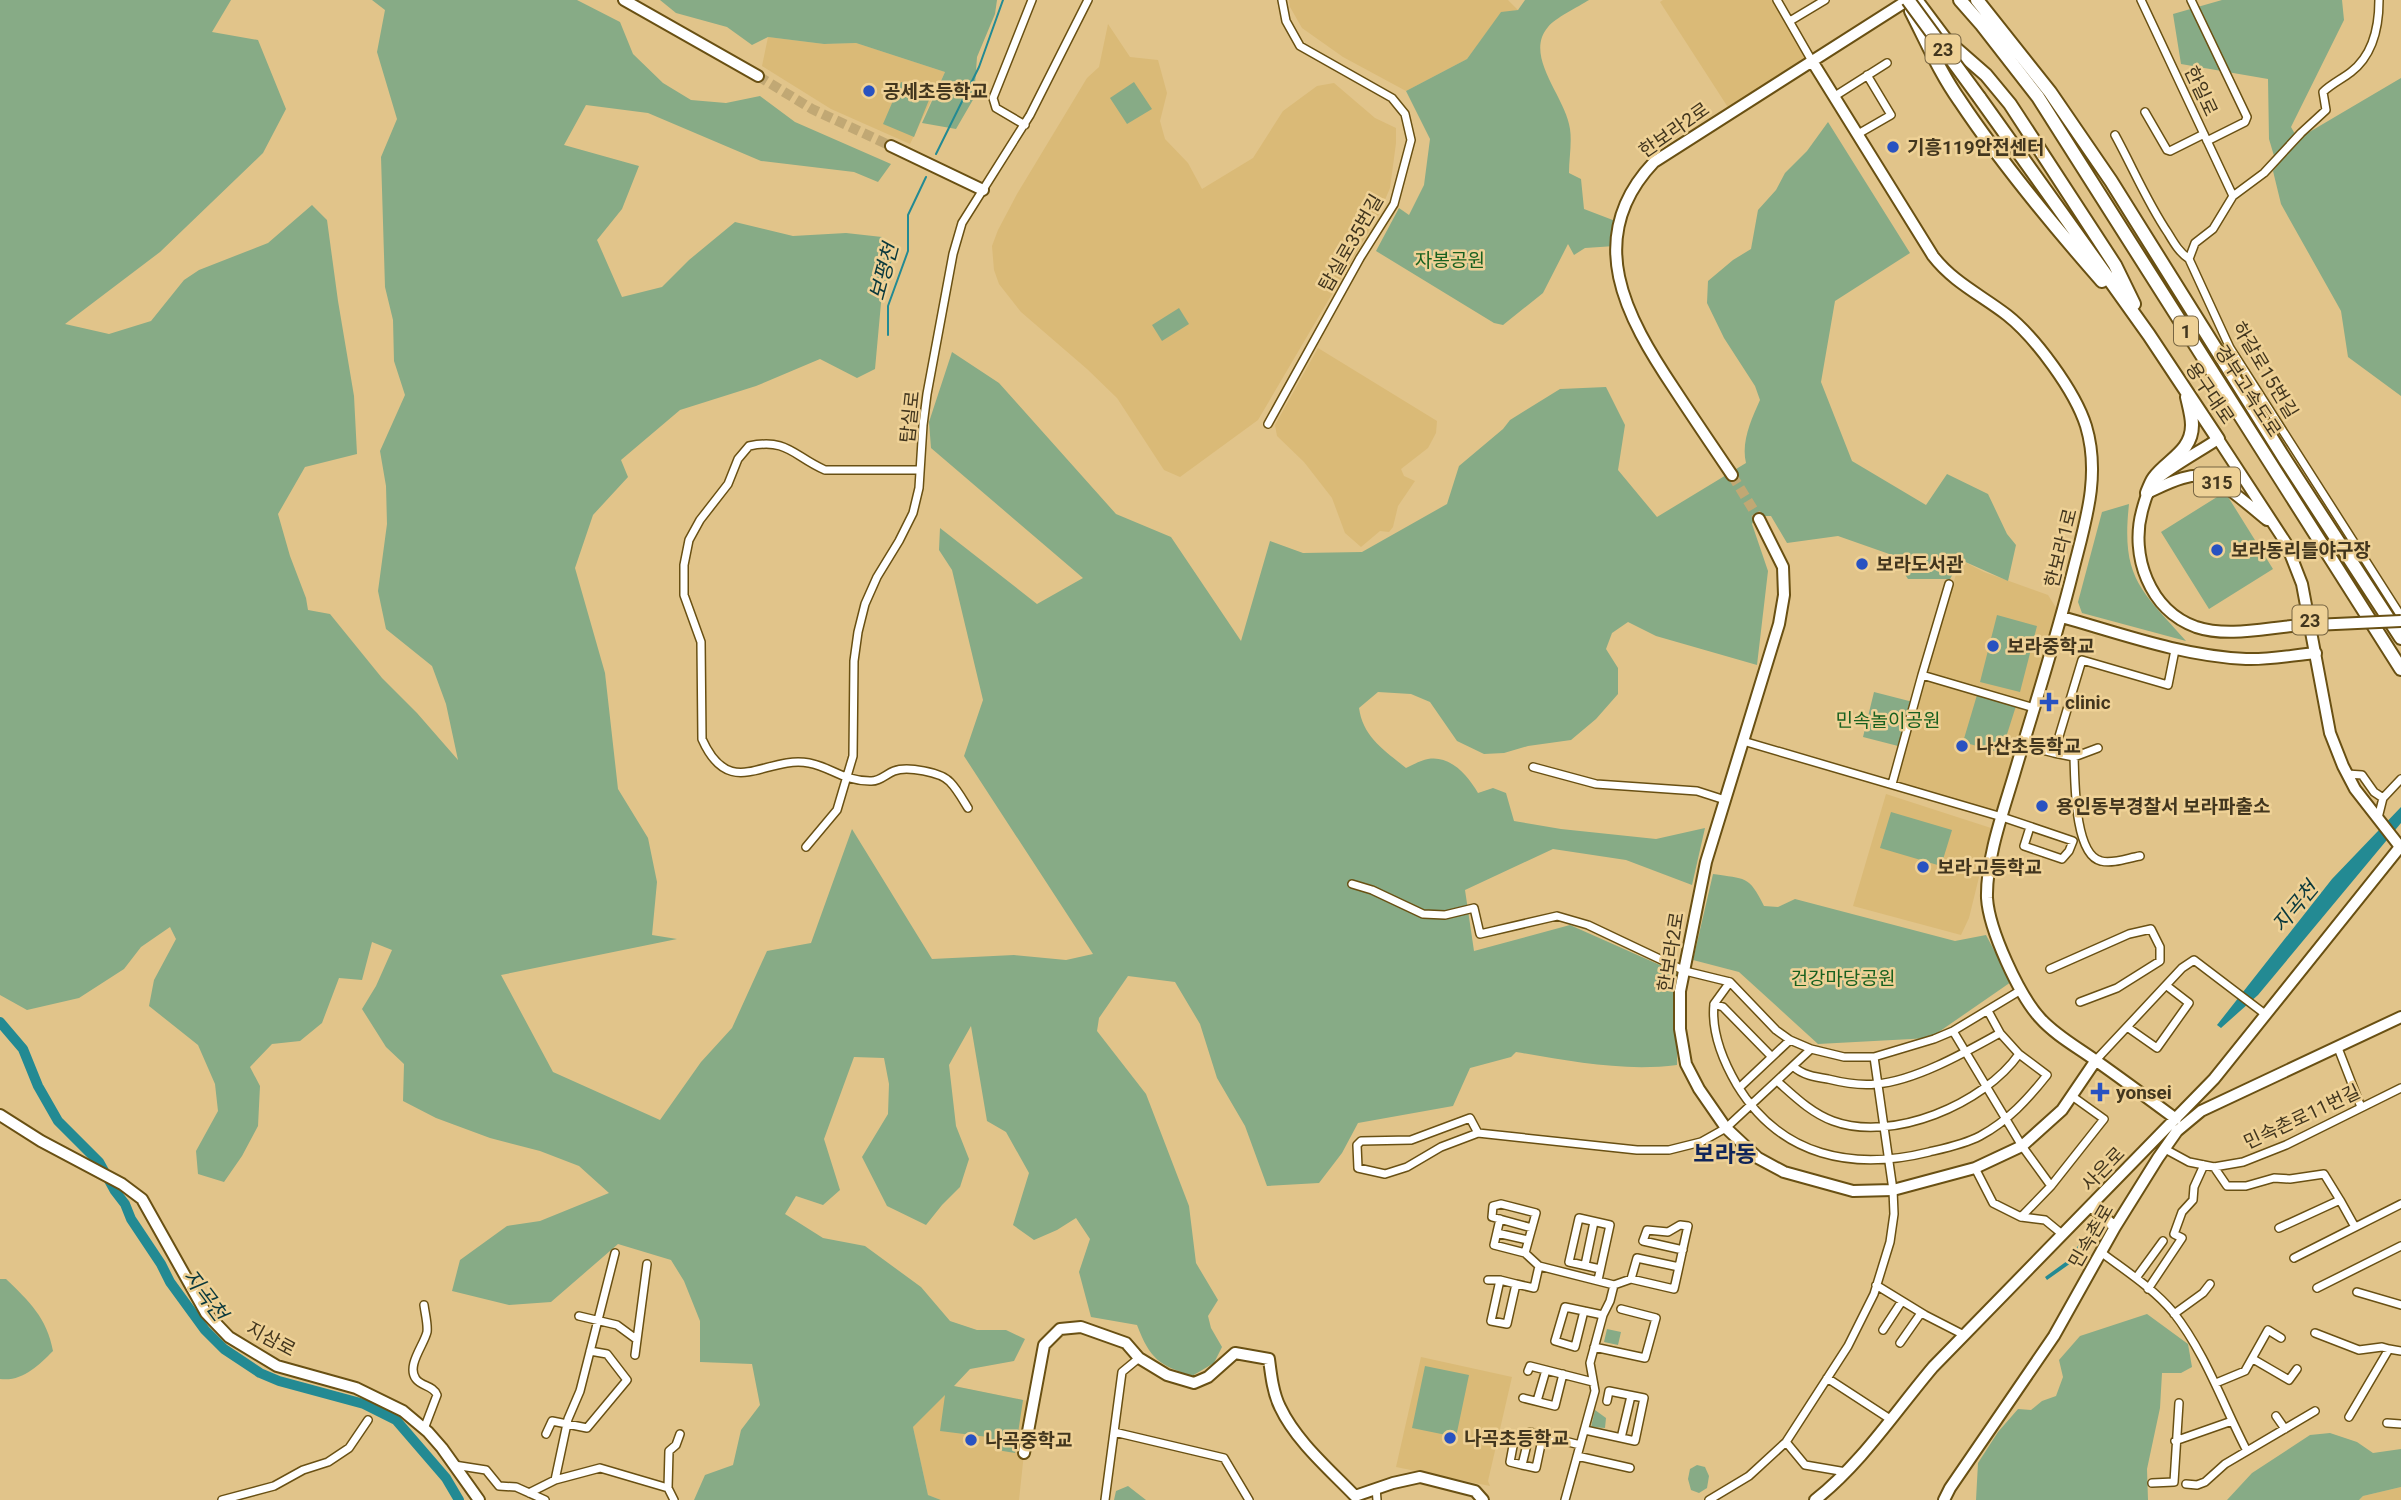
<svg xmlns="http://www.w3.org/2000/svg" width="2401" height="1500" font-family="Roboto,'Noto Sans KR',sans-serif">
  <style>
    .built { fill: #daba77 }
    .green { fill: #87ab86 }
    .water { fill: #238a93 }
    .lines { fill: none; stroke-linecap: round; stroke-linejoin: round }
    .stream { stroke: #238a93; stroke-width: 2 }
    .river { stroke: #238a93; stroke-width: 10 }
    .secondary-tunnel { stroke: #c1a874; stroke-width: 10; stroke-dasharray: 10 5; stroke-linecap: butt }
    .street-casing { stroke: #695013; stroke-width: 10 }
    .secondary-casing { stroke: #695013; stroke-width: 14 }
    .primary-casing { stroke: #695013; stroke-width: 14 }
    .highway-casing { stroke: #695013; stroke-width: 16 }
    .street { stroke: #fff; stroke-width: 7 }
    .secondary { stroke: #fff; stroke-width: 10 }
    .primary { stroke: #fff; stroke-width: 10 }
    .highway { stroke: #fff; stroke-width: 12 }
    .secondary-bridge-casing { stroke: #695013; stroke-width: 14; stroke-linecap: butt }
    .highway-bridge-casing { stroke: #695013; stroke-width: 16; stroke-linecap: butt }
    .secondary-bridge { stroke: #fff; stroke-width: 10 }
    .highway-bridge { stroke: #fff; stroke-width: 12 }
    .poi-dot { fill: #2852c1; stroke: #eed196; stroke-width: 2.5 }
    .labels { text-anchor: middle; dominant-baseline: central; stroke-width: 5; stroke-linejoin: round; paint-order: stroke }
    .shield { fill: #eed196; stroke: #766442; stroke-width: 2 }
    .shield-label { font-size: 18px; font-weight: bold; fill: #42361e }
    .poi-label { font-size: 19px; font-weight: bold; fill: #42361e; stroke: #eed196; text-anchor: start }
    .street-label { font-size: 19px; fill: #42361e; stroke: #eed196 }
    .park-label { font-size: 19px; fill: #18601f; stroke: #eed196 }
    .water-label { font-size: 21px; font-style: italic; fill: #09383c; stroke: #eed196 }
    .quarter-label { font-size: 23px; font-weight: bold; fill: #0f245a; stroke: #eed196 }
  </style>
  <rect width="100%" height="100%" fill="#e1c48a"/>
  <!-- built -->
  <path class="built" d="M1289,0H1508L1518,10L1501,13L1467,59L1406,91L1343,57L1302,28L1290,7Z
    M1663,0H1777L1812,61L1731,112L1660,2Z
    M1108,24L1130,57L1158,60L1167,93L1160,121L1165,139L1188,163L1202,189L1253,158L1283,111L1317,86L1334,83L1375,118L1396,128V143L1390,188L1379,214L1258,420L1180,477L1164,470L1117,398L1087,369L1021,312L999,284L994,270L992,246L998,230L1017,194L1087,78L1099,67Z
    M768,37L824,44L856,43L945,72L910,144L831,109L762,66Z
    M1318,348L1437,421L1436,433L1428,448L1401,469L1404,476L1415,481L1398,506L1393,527L1389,532L1380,531L1361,547L1345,533L1332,498L1304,462L1277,436L1275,425Z
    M1961,560L1984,572L2048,595L2062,617L2002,817L1892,784L1913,702Z
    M1886,794L1991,828L1969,918L1961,935L1853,906Z
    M1421,1357L1512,1377L1488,1481L1490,1486L1396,1467Z
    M953,1386L1033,1402L1024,1453L1019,1500H941L928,1495L913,1427Z
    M2401,1487V1500H2359L2363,1496Z"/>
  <!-- green -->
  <path class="green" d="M0,0H231L212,32L258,40L286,109L263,153L160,252L65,324L109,334L151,321L184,280L199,270L268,243L312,205L327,220L338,301L354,396L357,454L305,467L278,514L290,556L306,598L308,610L330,614L382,678L417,713L458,760L446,704L432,666L386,629L378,591L387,524L386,486L380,451L405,395L394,361L393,320L385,287L381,157L397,119L377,52L385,10L372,0H577L620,22L633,54L663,83L691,100L726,103L760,96L795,122L891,164L878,182L854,172L761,161L648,113L586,105L564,145L639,166L622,209L597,240L622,297L662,287L689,260L735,222L793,236L846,233L882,237L892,259L881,303L875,369L857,378L820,359L756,386L680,410L621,460L628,477L593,515L575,568L605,673L618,789L648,838L657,882L652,935L677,939L501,975L553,1072L660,1120L701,1062L732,1028L767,951L811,943L852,829L932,959L1014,955L1066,960L1093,954L964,756L983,700L952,570L939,550L940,528L1037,604L1083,578L931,448L929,422L952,352L999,383L1116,514L1171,537L1241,641L1270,541L1303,553L1362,552L1447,504L1459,466L1503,429L1510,420L1560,389L1606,387L1625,425L1618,470L1657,517L1746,463C1741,442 1751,420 1760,400L1755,386L1724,338L1707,303L1708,281L1733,260L1751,249L1758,210L1776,190L1785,173L1807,151L1828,122L1910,253L1835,301L1821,382L1852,461L1926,505L1947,474L1988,494L2007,534L2016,545L2008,581L1961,560L1950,579H1908L1892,555L1838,536L1787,543L1771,516H1756L1752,524L1768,571L1757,665L1656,636L1628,622L1612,633L1606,649L1618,668V694L1596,719L1571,740L1528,746L1504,753L1484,754L1457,741L1430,702L1411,694L1378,692L1359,708C1363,737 1384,750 1406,768C1413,765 1421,760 1428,759C1451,755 1468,776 1478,793L1493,788L1506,793L1514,821L1561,829L1656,839L1705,828L1692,885L1626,860L1553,849L1465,890L1474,951L1570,925L1678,973L1677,1065C1624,1072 1569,1061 1516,1052L1511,1057L1470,1068L1453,1106L1358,1123L1342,1153L1319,1183L1267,1186L1245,1126L1217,1078L1200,1024L1175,982L1128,976L1099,1018L1097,1031L1146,1094L1189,1206L1196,1263L1218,1300L1208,1316L1211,1328L1222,1347L1214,1363L1192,1376C1159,1365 1150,1359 1137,1325L1091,1317L1079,1272L1090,1239L1076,1218L1057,1230L1034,1240L1013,1225L1029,1173L1006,1132L987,1121L971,1026L949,1065L956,1126L969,1159L960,1187L942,1205L926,1225L887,1206L862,1157L888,1114L889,1084L884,1058L854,1057L824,1139L840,1190L823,1205L796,1196L785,1214L823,1238L865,1246L921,1287L950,1321L977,1330H1006L1025,1339L1014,1361L970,1369L954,1386L1023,1400L1015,1453L997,1450L988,1437L940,1431L945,1395L913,1427L928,1495L941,1500H694L705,1475L733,1465L741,1430L760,1405L752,1364L700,1362V1321L684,1281L671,1260L618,1244L551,1302L509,1305L452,1291L460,1260L507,1226L540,1221L609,1193L579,1166L540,1151L490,1138L436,1118L403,1101L404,1064L386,1047L362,1009L376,986L392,950L372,942L362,980L339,978L322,1023L300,1041L272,1044L250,1067L260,1086L258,1126L242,1156L224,1182L198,1174L196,1151L218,1111L215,1084L198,1045L149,1006L154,980L176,939L170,927L141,947L124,969L79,998L27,1010L0,995Z
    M660,0H997L995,14L977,57L974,98L956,129L922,123L945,72L856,43L824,44L768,37L752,45L727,27L676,13Z
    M1525,0H1589C1578,7 1555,18 1548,27C1523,56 1566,97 1570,129C1572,143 1569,159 1569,173L1581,179L1584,209L1618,222L1615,246L1585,248L1574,255L1568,244L1543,293L1503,325L1494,323L1376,251L1399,208L1409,215L1424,185L1430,139L1406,91L1467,59L1501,12L1518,10Z
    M2222,0H2342L2344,20L2291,127L2299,141L2306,134L2401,78V396L2348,357L2341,311L2281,204L2273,171L2277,166L2269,139L2268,79L2181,64L2173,14Z
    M901,82L931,95L914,137L883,124Z
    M1134,82L1152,109L1127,124L1110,98Z
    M1179,308L1189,324L1162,341L1152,325Z
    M2225,492L2273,569L2209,609L2161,532Z
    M2129,504C2121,578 2140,589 2186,641L2082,613L2078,602L2102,512Z
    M1997,615L2037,626L2020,692L1980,682Z
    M1874,692L1913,702L1902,747L1863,737Z
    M1977,695L2016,706L2001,753L1963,742Z
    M1891,812L1952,830L1941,866L1880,848Z
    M1713,874C1745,879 1749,875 1764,906L1778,907L1795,899L1955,941L1986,935L2011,982L1930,1038L1818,1044L1739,972L1693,960Z
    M0,1279H6C29,1301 47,1318 53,1351C38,1366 22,1382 0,1379Z
    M2147,1314L2188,1344L2192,1367L2181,1373H2162L2160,1408L2147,1469L2148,1500H1976L1978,1463L1998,1432L2018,1409L2031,1410L2042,1401L2056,1396L2063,1377L2059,1360L2080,1336Z
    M1607,1329L1621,1332L1618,1345L1604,1342Z
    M1425,1366L1469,1375L1456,1437L1412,1428Z
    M1595,1410L1606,1418L1605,1428L1591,1427Z
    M2330,1433L2357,1442L2373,1453L2401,1449V1487L2363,1496L2359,1500H2227L2252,1473L2310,1435Z
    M1697,1465L1705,1467L1709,1476L1707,1488L1699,1493L1691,1490L1688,1479L1690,1469Z
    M1128,1486L1146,1500H1114L1116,1491Z"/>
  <!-- water -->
  <path class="water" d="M2401,807V823L2258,995L2221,1028L2217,1025L2332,879Z
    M2083,1239L2087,1241L2071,1263L2047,1280L2045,1277L2067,1261Z"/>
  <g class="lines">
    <!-- stream -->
    <path class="stream" d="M936,154L979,67L1003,0
      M888,335V306L908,251V215L926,177"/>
    <!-- river -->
    <path class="river" d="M0,1022L23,1049L38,1086L58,1121L99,1162L115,1191L125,1204L131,1219L161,1264L170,1282L205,1330L224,1349L260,1373L279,1381L364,1404L396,1420L446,1478L459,1500"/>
    <!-- secondary-tunnel -->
    <path class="secondary-tunnel" d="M758,76L812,109L891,146
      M1732,475L1759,519"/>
    <defs>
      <path id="street" d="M1777,0L1812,61
        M2141,0L2233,196
        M2191,0L2247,117L2245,122L2207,141
        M1790,21L1825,0
        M1835,96L1887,63
        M2145,112L2167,150L2170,151L2204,134
        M1025,125L996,108L993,98L1032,0
        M1858,134L1891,115L1867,75
        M2115,135C2133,168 2147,202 2168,233C2174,243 2179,252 2189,259L2230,348L2401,616
        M2189,259L2195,243L2213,229L2233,196L2264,173L2301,133L2326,110L2323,92C2331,84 2342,79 2351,72C2373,55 2379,26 2379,0
        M1268,424L1360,258L1394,204L1411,140L1405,114L1392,98L1300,46L1286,21L1282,0
        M920,470H825C793,456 788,438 749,446L738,459L728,484L700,520L689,540L684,565V595L701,642L702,739C730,802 765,755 809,763C831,767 843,781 870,781C879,782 886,774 894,771C907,766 941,772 950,782C957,789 963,800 968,808
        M1949,584L1922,675L2034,708
        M1743,741L2002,817L2073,841L2069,851L2062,859L2024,846L2030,827
        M2023,745L2054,753L2082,660L2168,685L2175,650
        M2054,753L2074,757L2098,748
        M2074,757C2075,780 2074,855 2101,861C2113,864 2128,858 2140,856
        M1533,767L1596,784L1697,791L1725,800
        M2347,774L2362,775L2374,792L2383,798
        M1892,784L1922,675
        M2383,798L2401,779
        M2378,818L2383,798
        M806,847L837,810L853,756L854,661L858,632L865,604L877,577L899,541L913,513L919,488L923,425L927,394L953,254L962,223L1030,115L1088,0
        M1352,884L1372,890L1423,914L1445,915L1474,908L1480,934L1557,916L1588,925L1685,971L1730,982L1776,1030L1790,1040L1811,1049L1844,1057H1874L1934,1039L1953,1031L2021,990
        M2050,969L2129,934L2151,929L2160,947V961L2117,988L2080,1002
        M1714,1004L1730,982
        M1988,1011L2000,1033
        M2127,1027L2157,1048L2189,1003L2167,986
        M1953,1031L2022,1146L2051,1186
        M2338,1048L2361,1107
        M1772,1057L1723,1007L1714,1004C1711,1033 1723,1061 1737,1085C1781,1157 1853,1171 1929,1152C1946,1148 1965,1144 1980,1136C2008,1121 2028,1099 2047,1075L2019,1054L2000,1033C1966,1052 1915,1081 1876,1084C1859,1086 1844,1083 1828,1079C1815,1077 1802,1075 1793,1066
        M2096,1060L2182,968L2194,960L2265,1014
        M1777,1081C1794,1096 1811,1113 1833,1121C1892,1143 1984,1104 2019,1054
        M1739,1088L1790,1040
        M1478,1133L1470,1118L1411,1140L1361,1141L1357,1145L1358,1168L1385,1174L1407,1167L1441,1147L1478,1133L1637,1150H1669L1701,1142L1726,1128L1811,1049
        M2165,1149L2189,1162L2214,1167L2243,1162L2286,1145L2401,1088
        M2214,1167L2227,1186H2246L2274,1178L2290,1179L2324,1174L2340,1200L2279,1228
        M1975,1168L1993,1203L2021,1217L2045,1220L2062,1234
        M2340,1200L2355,1227
        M2021,1217L2051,1186L2104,1119L2072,1096
        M1500,1219L1494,1245L1525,1253L1539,1266L1614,1285
        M1497,1233L1528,1240
        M1525,1253L1536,1213L1501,1204L1493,1206L1492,1217L1532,1228
        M2102,1253C2126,1271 2154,1289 2173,1312C2206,1354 2223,1405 2247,1451
        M2294,1258L2401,1204
        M1585,1265L1594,1222
        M2136,1278L2163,1241
        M1631,1279L1637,1258L1679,1267
        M1488,1280H1500
        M1598,1280L1610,1225L1579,1218L1569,1262L1600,1269
        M1516,1284L1500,1280L1491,1321L1507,1324L1516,1284L1534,1288L1539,1266
        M1876,1285L1925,1315L1964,1335
        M2317,1288L2401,1246
        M2148,1289L2182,1238L2174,1234L2182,1212L2193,1200L2194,1187L2204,1165
        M2357,1292L2401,1305
        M1584,1311L1575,1347L1555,1341L1565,1307L1603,1315
        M2174,1314L2203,1293L2210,1284
        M579,1316L617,1325L636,1339
        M1883,1330L1902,1301
        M2315,1333L2359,1350L2382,1347L2389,1349
        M1900,1343L1921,1313
        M1594,1347L1645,1358L1656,1318L1621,1309
        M635,1355L647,1264
        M2253,1359L2289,1380L2297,1369
        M1528,1371L1530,1366L1593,1382
        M1827,1378L1890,1419
        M2216,1383L2245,1371L2268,1330L2281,1338
        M1523,1398L1555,1406L1563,1374
        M1537,1401L1546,1370
        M2276,1416L2285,1429
        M2349,1417L2389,1349L2401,1351
        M2387,1423L2401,1424
        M424,1429L437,1395C433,1385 422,1387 416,1379C406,1366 424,1345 427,1332C428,1324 425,1313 424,1305
        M1585,1430L1635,1441L1644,1398L1609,1391L1607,1401
        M1114,1432L1224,1458L1249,1500
        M546,1434L552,1421L587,1428L627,1380L607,1354L590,1351
        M1543,1435L1536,1468L1522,1465L1530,1432L1580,1445
        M1621,1438L1631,1396
        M2175,1441L2232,1421
        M1786,1442L1805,1465L1846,1472
        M1513,1446L1510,1462L1522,1465
        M1577,1456L1630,1468
        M454,1465L486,1470L499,1486L516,1487L545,1500
        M555,1480L568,1419L580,1391L615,1253
        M2152,1483L2174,1482L2179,1403
        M2186,1484L2197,1485L2205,1482L2225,1464L2315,1411
        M668,1488L669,1451L676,1445L680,1434
        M1376,1488L1377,1500
        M529,1493L555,1480L600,1468L668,1488L674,1500
        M222,1500L274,1486L303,1470L328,1462L349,1448L368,1420
        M1105,1500L1122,1372L1139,1358
        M1565,1500L1595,1391L1590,1363L1603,1315L1610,1301L1614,1285L1631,1279L1674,1289C1679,1268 1683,1247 1688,1226L1680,1225L1668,1232L1647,1230L1643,1241L1683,1250
        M1709,1500L1749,1476L1786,1442L1848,1346L1874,1294L1890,1242L1894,1214L1893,1190L1874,1057"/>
      <path id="secondary" d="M624,0L758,76
        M1812,61L1933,256C1953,282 1981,295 2007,315C2035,337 2075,391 2086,426C2101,476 2085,523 2073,571C2056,640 2034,707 2014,775C2003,812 1986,859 1987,898C1989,930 2019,995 2040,1018C2055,1035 2077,1047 2095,1060C2122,1079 2149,1099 2176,1119
        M891,146L983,190
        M2218,439C2202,450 2167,469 2155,481C2148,489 2145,500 2142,511C2130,555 2149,610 2196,627C2226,637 2261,629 2292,626
        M1732,475C1713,447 1694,419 1675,390C1626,317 1582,238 1654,162L1908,0
        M1759,519L1783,567L1784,595L1779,624L1706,862L1680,991V1029L1686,1064L1699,1089L1726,1128L1758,1158L1784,1172L1853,1191L1893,1190L1975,1168L2022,1146L2062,1110L2096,1060
        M2062,617C2122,634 2182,656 2246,659C2269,660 2293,655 2316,653
        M0,1115L41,1141L122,1184L142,1199L206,1313L229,1337L277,1366L356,1388L403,1411L428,1432L442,1448L479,1500
        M2091,1206L2115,1227
        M1024,1453L1044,1345L1060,1329L1081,1327L1126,1343L1139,1358L1167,1375L1194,1383L1208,1377L1235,1353L1269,1359C1271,1375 1273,1393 1280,1407C1296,1441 1329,1469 1355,1496L1393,1483L1420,1477L1475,1491L1483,1500
        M1815,1500C1861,1464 1895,1412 1933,1367L2214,1079L2400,847
        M1944,1500L1950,1488L2054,1336L2115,1227L2158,1158L2177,1131L2201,1111L2401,1017"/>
      <path id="primary" d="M2218,439L2286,543L2302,584L2330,733L2343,766L2355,789L2401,848
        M2147,493C2165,485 2189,471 2210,477C2221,481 2256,511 2267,520"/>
      <path id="highway" d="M1916,0L1946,40L1986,75L2010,104L2115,265L2134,304
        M1960,0L1982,25L2038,97L2401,669
        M1977,0L2050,92L2111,181L2286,461L2401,638
        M1911,11C1927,42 1940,73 1960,101C2002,164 2052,224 2102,281
        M1979,97L2149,335L2218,439
        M2147,493C2149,488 2151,482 2154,478C2167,460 2192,452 2192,425C2192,416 2189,406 2187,397"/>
    </defs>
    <!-- street casing -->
    <use href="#street" class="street-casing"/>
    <!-- secondary casing -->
    <use href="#secondary" class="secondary-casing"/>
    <!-- primary casing -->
    <use href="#primary" class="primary-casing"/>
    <!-- highway casing -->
    <use href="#highway" class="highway-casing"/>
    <!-- street -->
    <use href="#street" class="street"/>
    <!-- secondary -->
    <use href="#secondary" class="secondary"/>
    <!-- primary -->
    <use href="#primary" class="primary"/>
    <!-- highway -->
    <use href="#highway" class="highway"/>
    <defs>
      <path id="secondary-bridge" d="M2292,626L2401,621"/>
      <path id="highway-bridge" d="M1908,0L1979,97"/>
    </defs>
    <!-- secondary-bridge casing -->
    <use href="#secondary-bridge" class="secondary-bridge-casing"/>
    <!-- highway-bridge casing -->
    <use href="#highway-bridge" class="highway-bridge-casing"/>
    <!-- secondary-bridge -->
    <use href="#secondary-bridge" class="secondary-bridge"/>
    <!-- highway-bridge -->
    <use href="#highway-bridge" class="highway-bridge"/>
  </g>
  <!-- markers -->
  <g class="poi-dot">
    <circle cx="869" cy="91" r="7"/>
    <circle cx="1893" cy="147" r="7"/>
    <circle cx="2217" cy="550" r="7"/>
    <circle cx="1862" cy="564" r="7"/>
    <circle cx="1993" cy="646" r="7"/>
    <path d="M2045.5 691.5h7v7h7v7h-7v7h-7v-7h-7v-7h7z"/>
    <circle cx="1962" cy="746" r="7"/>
    <circle cx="2042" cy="806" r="7"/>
    <circle cx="1923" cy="867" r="7"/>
    <path d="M2096.5 1081.5h7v7h7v7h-7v7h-7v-7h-7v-7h7z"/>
    <circle cx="1450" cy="1438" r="7"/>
    <circle cx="971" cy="1440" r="7"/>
  </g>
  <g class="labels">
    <!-- shield labels -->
    <g class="shield">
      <rect x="1925.5" y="34.5" width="35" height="29" rx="5"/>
      <rect x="2174" y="316.5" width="24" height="29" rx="5"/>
      <rect x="2194" y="467.5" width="46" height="29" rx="5"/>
      <rect x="2292.5" y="605.5" width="35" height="29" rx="5"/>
    </g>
    <g class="shield-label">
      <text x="1943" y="49">23</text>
      <text x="2186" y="331">1</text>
      <text x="2217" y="482">315</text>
      <text x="2310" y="620">23</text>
    </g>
    <!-- poi labels -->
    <g class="poi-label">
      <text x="883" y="91">공세초등학교</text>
      <text x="1907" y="147">기흥119안전센터</text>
      <text x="2231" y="550">보라동리틀야구장</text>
      <text x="1876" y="564">보라도서관</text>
      <text x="2007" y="646">보라중학교</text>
      <text x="2065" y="702">clinic</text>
      <text x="1976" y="746">나산초등학교</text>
      <text x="2056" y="806">용인동부경찰서 보라파출소</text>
      <text x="1937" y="867">보라고등학교</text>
      <text x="2116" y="1092">yonsei</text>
      <text x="1464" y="1438">나곡초등학교</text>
      <text x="985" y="1440">나곡중학교</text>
    </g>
    <!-- street labels -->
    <g class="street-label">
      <text transform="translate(2201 91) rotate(65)">한일로</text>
      <text transform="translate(1674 130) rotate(-35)">한보라2로</text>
      <text transform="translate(1351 243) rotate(-60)">탑실로35번길</text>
      <text transform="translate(2265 370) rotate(59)">하갈로15번길</text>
      <text transform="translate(2248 391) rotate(57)">경부고속도로</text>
      <text transform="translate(2210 393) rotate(56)">용구대로</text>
      <text transform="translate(910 417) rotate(-84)">탑실로</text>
      <text transform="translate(2061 548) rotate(-76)">한보라1로</text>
      <text transform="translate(1671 952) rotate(-81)">한보라2로</text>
      <text transform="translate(2302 1117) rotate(-25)">민속촌로11번길</text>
      <text transform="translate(2103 1169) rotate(-46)">사은로</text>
      <text transform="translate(2091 1236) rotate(-60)">민속촌로</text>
      <text transform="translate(271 1339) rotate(28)">지삼로</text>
    </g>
    <!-- park labels -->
    <g class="park-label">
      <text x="1450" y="260">자봉공원</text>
      <text x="1888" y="720">민속놀이공원</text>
      <text x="1843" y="978">건강마당공원</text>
    </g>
    <!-- water labels -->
    <g class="water-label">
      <text transform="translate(884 272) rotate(-75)">보평천</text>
      <text transform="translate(2295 907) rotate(-50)">지곡천</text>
      <text transform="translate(205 1295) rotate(53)">지곡천</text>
    </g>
    <!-- quarter labels -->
    <g class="quarter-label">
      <text x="1725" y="1154">보라동</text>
    </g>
  </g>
</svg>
